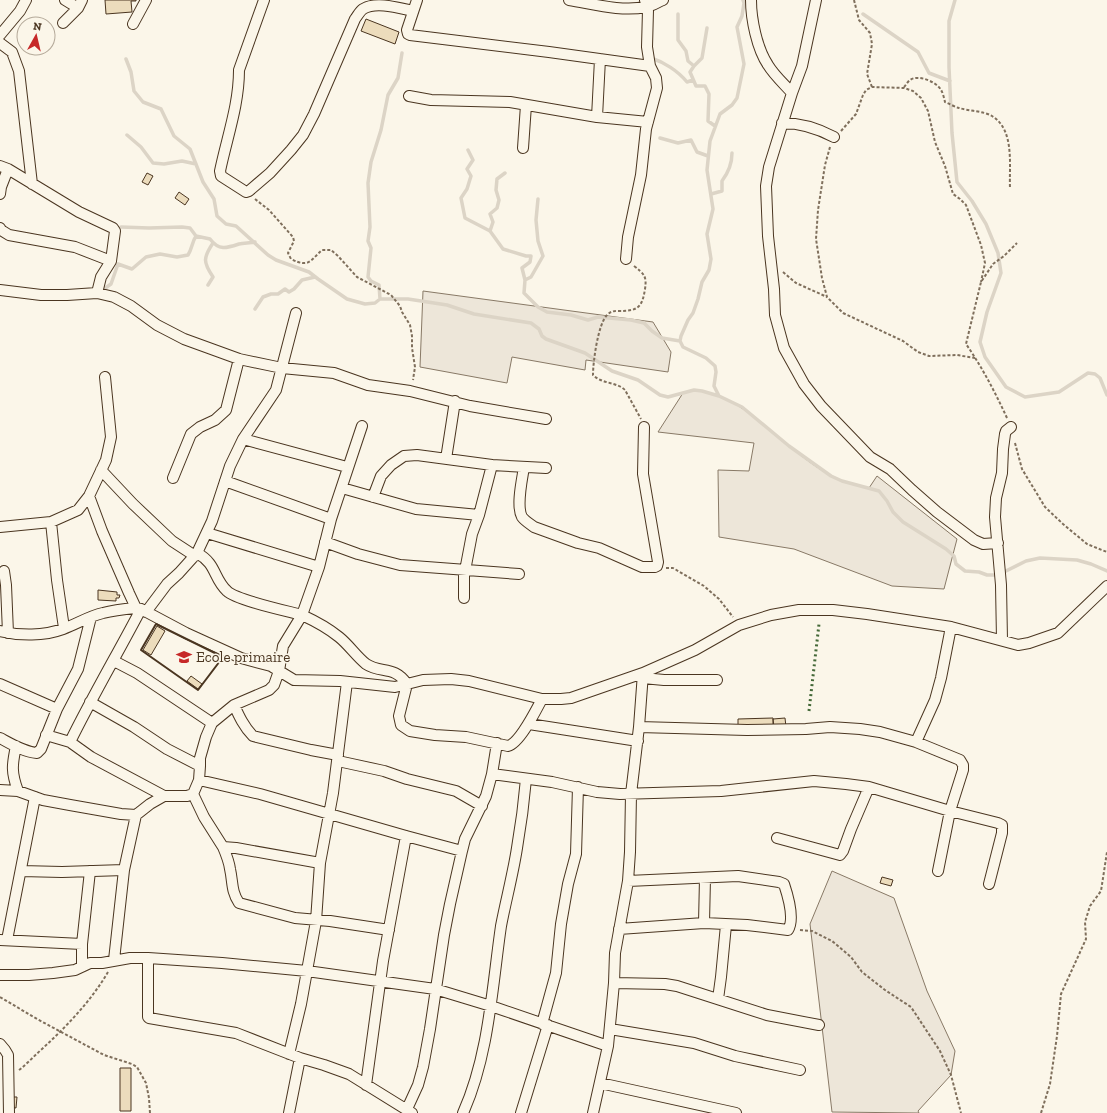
<svg xmlns="http://www.w3.org/2000/svg" width="1107" height="1113" font-family="'Zilla Slab',serif">
  <style>
    .green { fill: #ede6d9; stroke: #887966 }
    .lines { fill: none; stroke-linecap: round; stroke-linejoin: round }
    .stream { stroke: #dcd4c6; stroke-width: 3.5 }
    .building { fill: #ecdcbc; stroke: #4a3520 }
    .minor-casing { stroke: #4a3520; stroke-width: 12 }
    .path { stroke: #7f6f5c; stroke-width: 2; stroke-dasharray: 3 2; stroke-linecap: butt }
    .minor { stroke: #fbf6e9; stroke-width: 10 }
    .hedge { stroke: #436837; stroke-width: 3; stroke-dasharray: 2 3; stroke-linecap: butt }
    .wall { stroke: #4a3520; stroke-width: 2 }
    .labels { text-anchor: middle; dominant-baseline: central; stroke-width: 3; stroke-linejoin: round; paint-order: stroke }
    .poi-label { font-size: 15px; fill: #4a3520; stroke: #fbf6e9; text-anchor: start }
  </style>
  <rect width="100%" height="100%" fill="#fbf6e9"/>
  <!-- green -->
  <path class="green" d="M423,291L653,322L671,352L668,372L586,360L585,370L512,357L507,383L420,367Z
    M694,390C730,394 752,415 778,437C795,451 812,465 831,476C842,482 856,484 869,488L877,476L957,539L944,589L892,586L794,549L719,537L718,470L749,471L754,443L658,432L683,393Z
    M832,871L894,898L927,991L955,1051L951,1075L918,1111L919,1113L832,1112L810,924Z"/>
  <g class="lines">
    <!-- stream -->
    <path class="stream" d="M955,0L949,21V67L952,133L957,182L972,201L986,224L998,253L1001,273L987,312L980,342L985,357L1006,387L1025,397L1059,392L1088,373L1095,374L1100,378L1107,395
      M678,14V40L686,51L688,61L694,66
      M863,14L918,52L929,73L950,81
      M707,28L702,58L694,66L690,72L696,86H705L709,94L708,121L715,126
      M651,58C664,62 678,71 687,82L693,80
      M126,59L131,72L134,91L143,102L161,109L174,136L190,149L203,182L214,199L217,216L226,224L236,226L268,255L276,260L309,272L318,279L347,299L365,304L375,303L380,299H408L447,305L474,314L531,323L539,329L542,336L546,339L585,353L612,371L638,380L660,395L668,397L694,390L702,391L719,396L742,407L789,446L831,476L842,481L879,491L887,501L893,512L903,522L946,549L954,556L956,564L965,571L979,572L987,575H998L1026,561L1040,558L1077,560L1091,564L1107,571
      M127,135L141,147L153,163L164,164L182,161L196,164
      M660,138L678,143L691,140L697,152L708,156
      M468,150L473,160L467,169L471,176L467,189L461,198L465,218L490,231L503,249L526,256H531L530,262L522,268L525,280L524,293L538,307L547,312L571,315L588,320L598,317L631,320L644,323L652,331L662,338L680,341
      M711,194L722,191V181C728,173 732,164 732,153
      M121,227L149,228L182,227L190,228L196,236L210,239C219,251 227,248 239,244C244,243 250,243 255,242
      M490,231L493,222L490,214L497,208L499,200L496,190L497,179L505,173
      M525,280L531,277L543,256L538,241L536,220L538,199
      M208,285L213,277C203,262 203,258 213,243
      M101,291L111,284L118,264L132,269L146,257L160,254L177,257L188,255C192,249 192,242 196,236
      M380,299L379,285L371,281L368,277L371,248L368,241L370,227L368,183L371,162L381,130L388,95L398,78L402,53
      M255,309L263,297L271,294H278L285,289L289,292L294,289L302,280L315,277
      M719,396L714,386L716,372L715,366L706,358L683,347L680,341L681,336L688,320L693,313L698,299L702,282L709,270L711,259L707,234L713,209L707,170L710,141L720,114L732,105L737,98L744,64L737,27L742,16L744,3L743,0"/>
  </g>
  <!-- building -->
  <path class="building" d="M105,0H136V1H131L132,12L106,14Z
    M366,19L399,32L395,44L361,31Z
    M147,173L153,176L148,185L142,182Z
    M179,192L189,199L185,205L175,198Z
    M98,590L117,592V595H120L119,598H116V601L98,600Z
    M157,626L165,631L151,655L143,650Z
    M191,676L202,684L198,689L187,681Z
    M773,718V727L738,728V719Z
    M785,718L786,727H774L773,719Z
    M882,877L893,880L891,886L880,883Z
    M120,1068H131V1111H120Z
    M11,1097H17L16,1108L10,1107Z"/>
  <g class="lines">
    <defs>
      <path id="minor" d="M65,0L78,8
        M264,0L239,70C239,105 227,137 220,171L221,176L246,192L249,191L270,173L291,150L303,135L314,114L355,19C358,15 360,11 363,9C376,1 399,8 413,11
        M417,0L407,30L408,34L410,35L549,52L650,66
        M569,0C594,4 621,12 646,7C652,6 658,2 663,0
        M751,0C751,19 757,49 768,65C774,75 784,84 792,93L769,167L766,186L768,236L774,289L775,315L784,348L804,384L821,406L870,457L890,469L912,490L937,512L974,540L983,544L998,543
        M63,23L78,8L82,0
        M133,24L146,0
        M0,35L20,11L26,0
        M0,43L12,52L19,71L32,184
        M792,93L802,66L816,0
        M409,96L431,100L510,102L597,117L648,122
        M597,117L600,59
        M782,123C801,123 817,128 834,137
        M523,148L526,105
        M0,166L8,169L79,212L113,228L115,231L111,261L101,277L97,293
        M0,194L1,187L8,169
        M0,228L1,230L9,235L75,247L111,261
        M626,259L628,237L641,175L646,129L657,88L656,78L650,66L647,47L648,10L645,0
        M0,290L41,295H67L97,293L114,297L131,306L157,325L184,339L239,359L282,368L334,373L368,385L410,391L470,406L546,419
        M243,439L347,467
        M446,459L455,401
        M524,467C522,480 516,506 522,517C525,521 530,524 534,527L578,543L599,548L642,567H655L657,566L658,562L643,474L644,427
        M101,470L133,504L172,541L195,556
        M173,478L191,434L200,427L215,420L226,410L239,359
        M225,481L331,519
        M342,488L416,509L479,515
        M89,496L102,531L129,593L136,608
        M373,497L381,476L391,465L404,456L417,455L492,465
        M51,522L57,580L64,628
        M0,527L51,522L78,510L89,496L106,460L111,437L105,377
        M207,533L319,567
        M325,542L358,554L400,565L519,574
        M197,553C217,564 213,578 227,591C236,600 287,611 302,615L319,567L331,519L362,426
        M4,571L6,585L8,633
        M464,598V576L472,534L479,515L492,465L546,468
        M146,612L167,584L179,573L197,553L212,521L230,466L243,439L276,390L296,313
        M0,631C20,636 44,636 63,629C77,624 89,616 103,613C114,610 125,609 136,608L141,609L186,633L241,658L271,666L294,680L340,681L395,687L423,680L451,679L469,681L542,699H561L571,698L643,673L695,650L739,625L771,615L799,610H833L867,614L951,627L1018,645L1029,643L1058,633L1107,586
        M1002,640L1001,585L995,517L996,498L1002,473L1003,449L1005,434L1006,431L1011,427
        M114,661L137,673L212,723
        M643,678L664,680H717
        M0,684L57,709
        M90,702L134,727L167,749L200,766
        M234,705C239,716 244,727 253,736L311,750L338,755
        M529,724L638,741
        M639,727L747,730L806,729L830,727L860,729L880,732L916,742L935,700L941,678L951,627
        M46,735L70,742C92,697 118,653 141,609
        M0,738C11,744 24,752 37,753L41,749L57,709L78,669L91,617
        M70,742L91,757L164,796
        M916,742L960,760L963,765V770L950,811L938,871
        M497,743L492,774L552,782L597,792L620,794L721,791L814,781L846,784L869,787L950,811L998,823L1002,825V833L989,884
        M16,746C12,765 11,772 18,791
        M338,761L384,771L407,779L456,791L482,806
        M199,780L260,794L406,836L462,851
        M0,790L18,791L43,800L70,805L121,814L136,815
        M193,794L204,817L223,847
        M777,838L840,855L843,851L851,829L869,787
        M320,863L236,848L223,847C226,854 229,861 230,869C233,882 231,891 239,903L295,918L330,921L389,930
        M21,871L62,872L124,870
        M704,923L705,878
        M619,929L704,923L747,925L788,930C795,919 788,896 784,884L779,882L738,876L628,881
        M0,940L82,944V966
        M7,940L35,797
        M82,944L90,871
        M148,958V1017L149,1018L236,1033L300,1058L324,1065L349,1074L412,1113
        M114,960L124,870L136,815L150,804L164,796H187L193,794L199,780L200,766V758L206,737L212,723L234,705L269,690L274,685L279,671L283,646L302,615C315,621 328,628 339,637C349,645 356,656 366,664C381,674 394,665 407,684L399,716L401,725L410,731L435,735L466,737L508,746C520,743 536,710 542,699
        M0,975H29L53,973L75,970L90,963H102L130,958H148L222,963L307,971L435,989L491,1006L608,1046
        M614,983L665,984L677,986L767,1015L819,1025
        M718,999L721,977L726,925
        M542,1024L556,973L561,924L568,884L576,854L578,787
        M610,1029L694,1043L735,1056L800,1070
        M0,1044L5,1050L8,1055L9,1113
        M289,1054L301,1004L316,921L320,863L333,793L347,682
        M600,1083L736,1113
        M366,1085L383,961L406,836
        M407,1109L418,1085L423,1067L430,1029L444,935L450,904L462,851L465,839L486,796L492,774
        M289,1113L300,1058
        M463,1113C489,1055 492,988 501,926C506,900 513,874 517,848C521,825 524,802 526,779
        M521,1113L548,1025
        M593,1113L608,1046L614,983L615,953L628,881L630,852L631,794L639,727L643,673"/>
    </defs>
    <!-- minor casing -->
    <use href="#minor" class="minor-casing"/>
    <!-- path -->
    <path class="path" d="M854,0L859,20L870,33L872,44L867,74L872,87
      M904,87C906,85 908,81 910,80C918,74 937,82 941,90C943,93 944,98 945,102C950,104 955,107 959,108C969,111 984,111 992,116C1015,130 1009,165 1010,188
      M841,131L856,114L863,95L866,90L872,87L904,88L913,91L921,98L928,111L935,142L945,166L953,194L960,199L966,205L981,245L985,263L981,282
      M830,147L825,165L818,210L816,239L822,278L827,297L843,313L903,341L918,352L929,356L957,355L975,358
      M255,199L269,210L293,237L294,241L288,253L291,259C309,268 310,261 322,250H331L338,256L357,277L391,295L400,306L402,312L410,325L412,336V348L415,367L413,380
      M634,266C644,274 647,276 645,289C642,308 638,311 618,311C614,311 611,311 607,315C598,324 593,362 593,375C602,384 617,382 625,390L641,419
      M783,272L796,283L827,297
      M1007,418C995,392 982,367 966,344L981,282L993,264L1004,256L1017,243
      M1015,443L1022,469L1045,507L1063,524L1087,544L1107,552
      M666,568H673L704,586L719,599L733,617
      M800,930L812,931L832,941L851,957L862,972L885,990L911,1007L940,1051L951,1075L961,1113
      M0,997L37,1019L104,1055L132,1064L137,1067L146,1083L149,1098L150,1113
      M19,1070C27,1064 34,1056 42,1049C67,1026 91,1001 108,972
      M1041,1113L1050,1084L1057,1036L1061,994L1086,939L1085,922L1090,906L1101,891L1107,852"/>
    <!-- minor -->
    <use href="#minor" class="minor"/>
    <!-- hedge -->
    <path class="hedge" d="M809,711L819,624"/>
    <!-- wall -->
    <path class="wall" d="M156,624L223,657L198,690L141,650Z"/>
  </g>
  <!-- icons -->
  <defs>
    <symbol id="school-bare" viewBox="-9 -9 18 18"><path d="M0-5L7-2L0 1L-7-2ZM-4 1L0 2.5L4 1V4Q0 6-4 4Z" fill="#c62828" stroke="#fbf6e9" stroke-width="2.5" paint-order="stroke"/></symbol>
  </defs>
  <g fill-rule="evenodd">
    <use href="#school-bare" x="173" y="646" width="22" height="22"/>
  </g>
  <g class="labels">
    <!-- poi labels -->
    <g class="poi-label">
      <text x="196" y="657">Ecole primaire</text>
    </g>
  </g>
  <!-- north arrow -->
  <g transform="translate(36 36) rotate(8)"><circle r="19" fill="#fbf6e9" stroke="#b4a999"/>
  <path d="M0-3L7 15L0 10L-7 15Z" fill="#c62828"/>
  <text y="-6" font-size="11" font-weight="bold" text-anchor="middle" fill="#4a3520">N</text>
  </g>
</svg>
